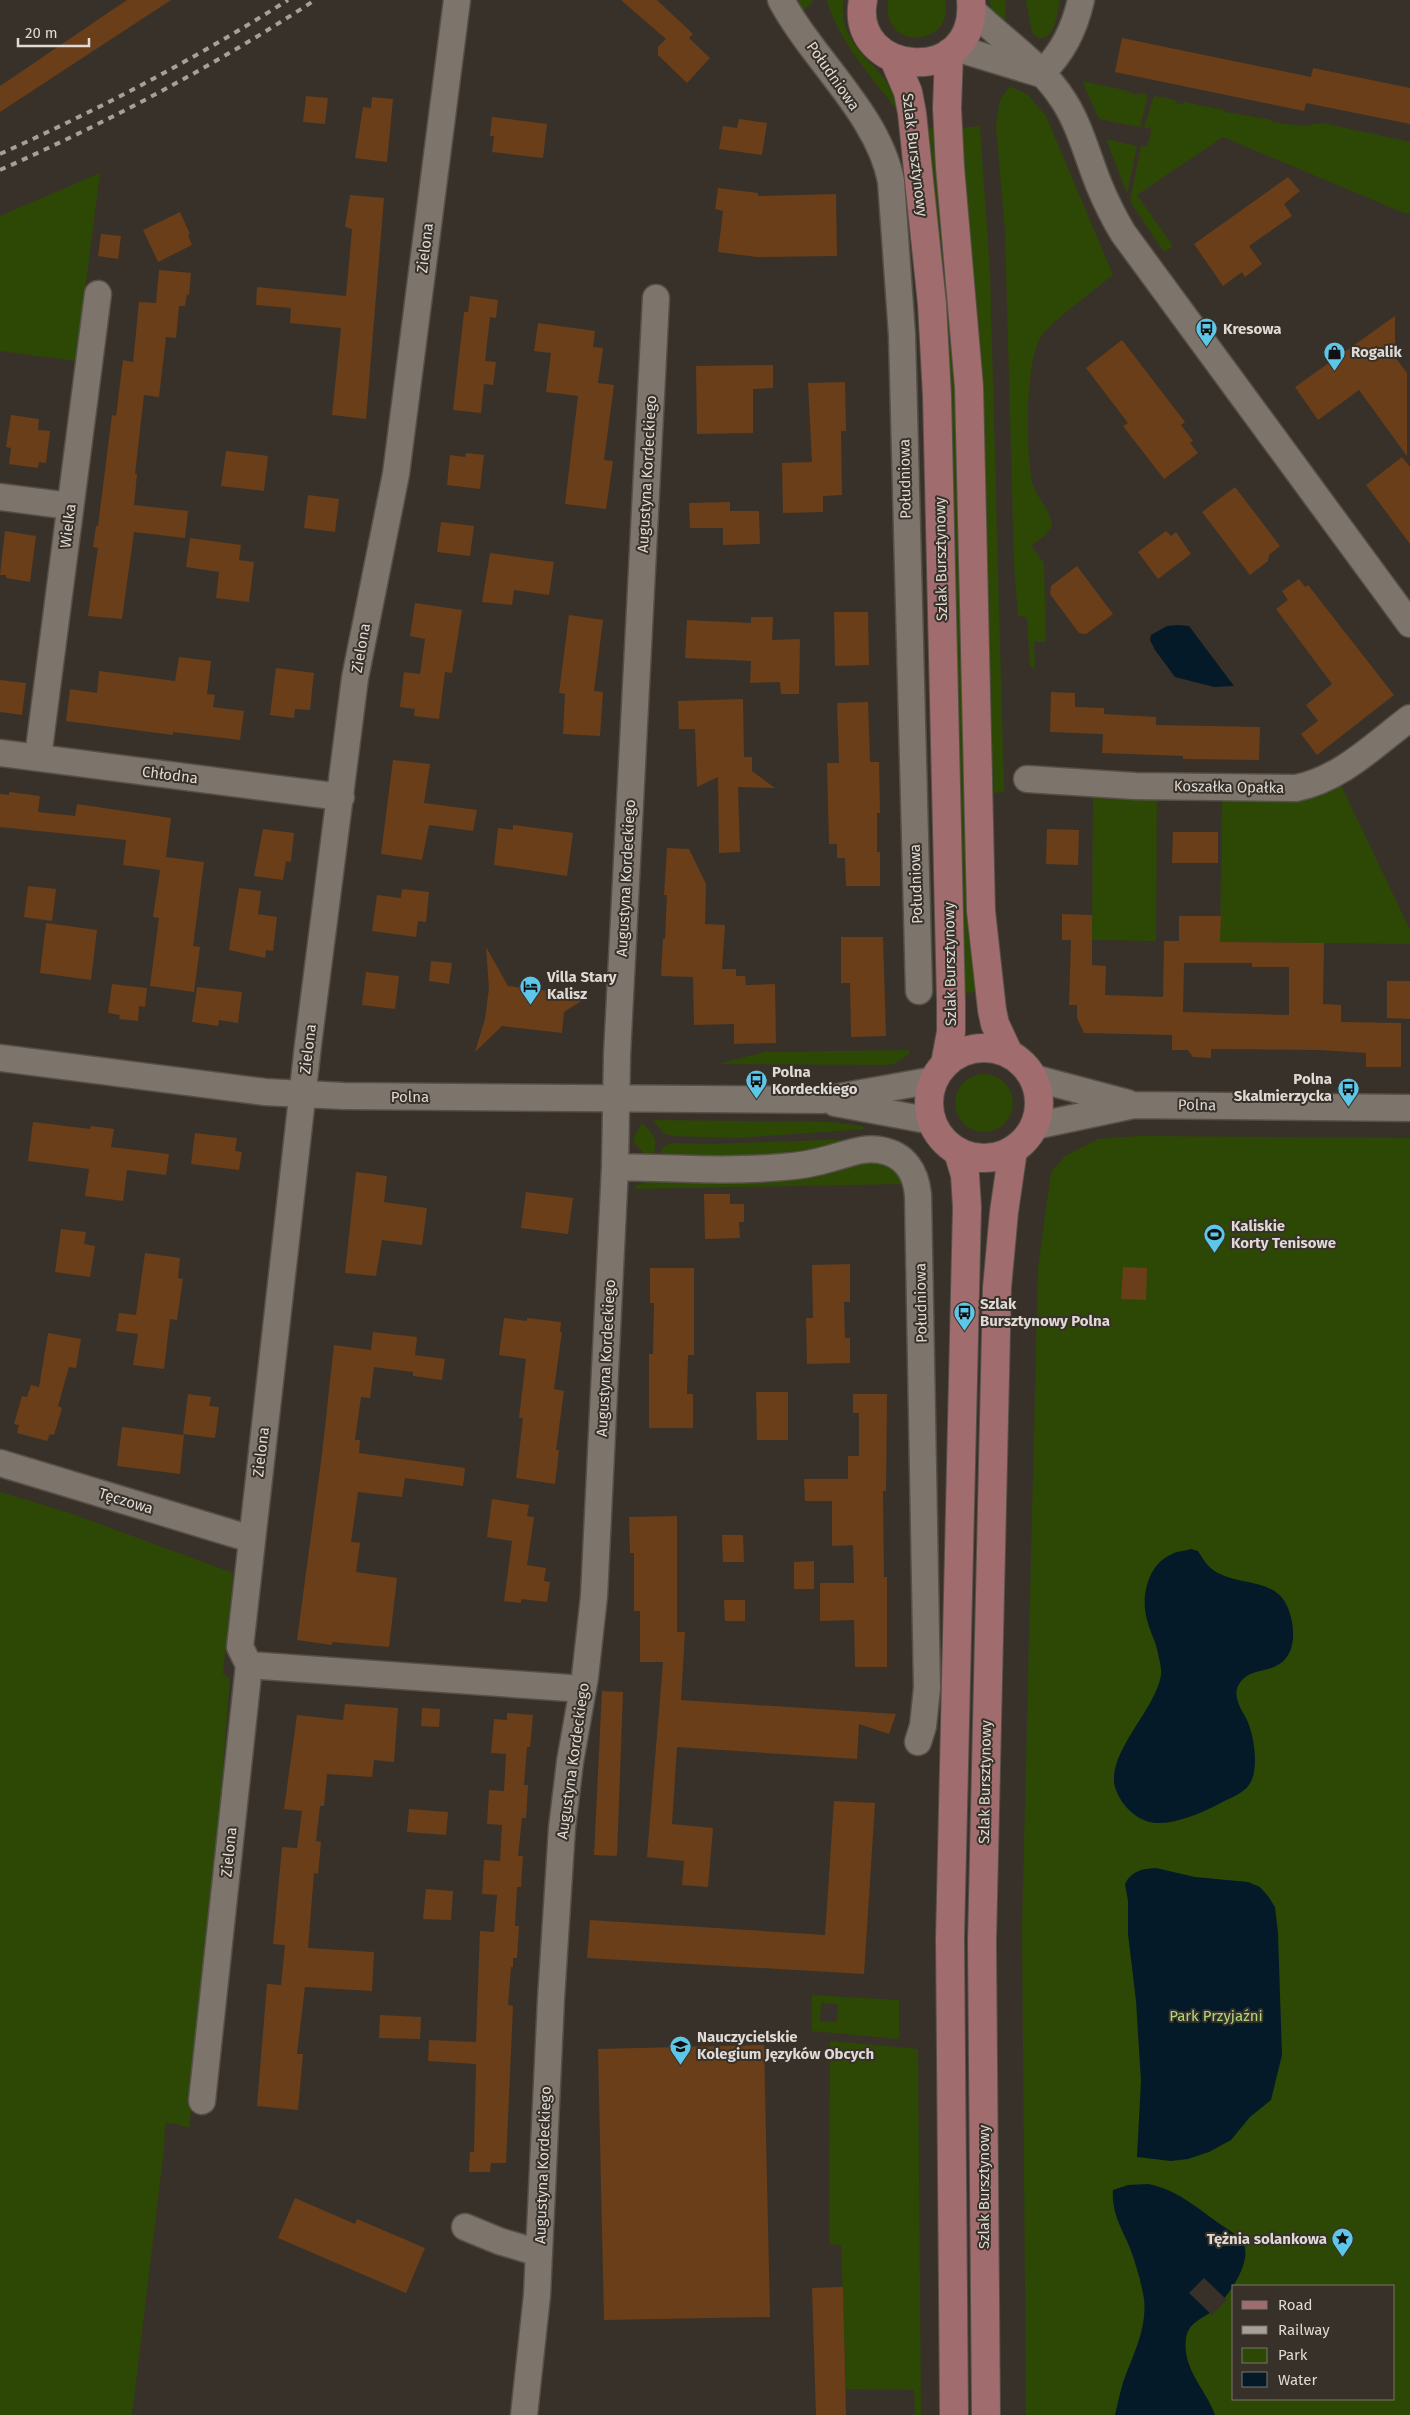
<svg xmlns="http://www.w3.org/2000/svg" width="1410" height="2415" font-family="'Fira Sans',sans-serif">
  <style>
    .green { fill: #2d4805; fill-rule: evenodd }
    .water { fill: #041a28 }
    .pier { fill: #383129 }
    .building { fill: #6a3e18; fill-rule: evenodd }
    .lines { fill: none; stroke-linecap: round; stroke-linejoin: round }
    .minor-casing { stroke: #554f48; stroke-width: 29 }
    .major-casing { stroke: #554f48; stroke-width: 30 }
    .minor { stroke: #7d746b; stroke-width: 26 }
    .major { stroke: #a16c6d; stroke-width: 28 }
    .rail { stroke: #a6a09a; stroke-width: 4; stroke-dasharray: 6 6; stroke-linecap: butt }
    .labels { text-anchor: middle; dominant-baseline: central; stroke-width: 4; stroke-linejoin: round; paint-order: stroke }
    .street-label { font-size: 15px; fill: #dfdad5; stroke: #383129 }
    .poi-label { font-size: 15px; font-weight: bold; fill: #dfdad5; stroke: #383129; text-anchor: start }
    .park-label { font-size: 15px; fill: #acd97d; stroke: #383129 }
  </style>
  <rect width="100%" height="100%" fill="#383129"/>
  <!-- green -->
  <path class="green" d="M796,0H812L813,2L803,11Z
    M827,0H843C839,47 874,57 892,91C895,97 897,103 899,109L897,110C871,76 838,41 827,0Z
    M888,0H945C956,46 881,54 888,0Z
    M989,0H1006L1005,29L993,14Z
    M1026,0H1060C1057,12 1056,41 1038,38L1032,32Z
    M1082,81L1129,91V93L1137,95L1138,93L1146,94L1147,98L1140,127L1099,119Z
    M1010,86L1028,95L1046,116L1113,275C1095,290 1053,319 1041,337C1025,360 1026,454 1032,481C1036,498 1051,509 1052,526L1045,535L1031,546L1044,563L1046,642H1034L1035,670L1030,665L1027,617L1018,616L1014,564L1005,230L996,126L1000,100Z
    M1154,96L1176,100V103L1184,104V102L1225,110V112L1272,120V122L1303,126L1323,123L1410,142V213H1404L1223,137L1137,195L1173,246L1164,252L1130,201L1141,146L1147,147L1152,129L1144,127Z
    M980,126L990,273L1004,792L994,793L991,754L986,485L978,319L959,128Z
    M935,128L954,365L969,931L976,992L964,993L926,129Z
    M1106,139L1137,146L1127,194Z
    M100,173L76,361L0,351V216Z
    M1341,785L1410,930V944L1220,942L1222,797L1332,789Z
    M1093,796H1157L1156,941L1092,940Z
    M909,1050V1054L894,1064L887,1065L717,1064L765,1052Z
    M955 1103a29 29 0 1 1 58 0a29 29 0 1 1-58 0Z
    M653,1120L832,1122L862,1126L865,1129L735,1138L673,1136L664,1133Z
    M642,1123C653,1134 658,1138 654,1153L648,1157L635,1144L633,1138Z
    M1140,1136L1410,1138V2415H1026L1022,1927L1038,1268L1051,1172L1065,1156L1098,1139ZM1234,2286H1394V2399H1234Z
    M853,1139L805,1154L758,1158L660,1157L663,1147L670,1143L710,1144Z
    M871,1160L892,1169L905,1184L635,1189L636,1185L644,1184L645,1180L783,1181L811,1177L847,1163Z
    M0,1492L67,1512L233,1573L223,1674L230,1678L208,1960L189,2128L177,2124L165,2123L164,2149L132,2415H0Z
    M812,1995L899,2000V2039L812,2031ZM821,2003L838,2004L837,2022L820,2021Z
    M830,2041L918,2049L921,2415H915L914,2390L846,2389L841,2245L829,2244Z"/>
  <!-- water -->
  <path class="water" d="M1178,625L1189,626L1234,686L1214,687L1175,677L1155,650L1150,640L1151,635L1167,626Z
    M1191,1549L1198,1551C1203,1559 1208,1568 1218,1573C1244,1587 1280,1577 1290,1614C1296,1633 1295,1659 1274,1667C1260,1672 1246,1671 1238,1686C1233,1697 1241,1709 1246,1718C1254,1733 1260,1770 1249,1785C1243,1794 1227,1799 1217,1805C1199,1814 1176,1824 1155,1823C1137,1821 1122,1806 1116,1790C1103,1756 1156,1710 1161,1675C1162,1667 1158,1654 1156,1645C1152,1634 1146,1621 1145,1609C1143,1588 1151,1563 1172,1554C1177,1551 1185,1551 1191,1549Z
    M1156,1868L1195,1877L1248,1882L1260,1887L1268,1896L1275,1907L1278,1933L1282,2055L1271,2100L1250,2117L1231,2140L1209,2152L1188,2159L1171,2161L1137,2157L1141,2081L1136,2001L1128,1934V1901L1125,1884C1132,1871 1141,1869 1156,1868Z
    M1148,2184C1175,2189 1195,2206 1217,2222C1225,2228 1238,2234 1243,2243C1254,2262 1225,2301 1211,2312C1200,2320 1188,2323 1186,2339C1182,2369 1206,2389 1215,2415H1115C1118,2402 1121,2387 1126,2374C1136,2349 1149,2321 1143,2293C1140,2278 1135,2262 1130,2248C1122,2229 1111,2212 1113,2190L1128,2185Z"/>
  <!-- pier -->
  <path class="pier" d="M1204,2278L1227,2300L1212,2315L1189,2293Z"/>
  <!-- building -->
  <path class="building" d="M127,0H171L0,112V86Z
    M621,0H657L693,34L689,38L710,58L687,83L658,55V47L666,39Z
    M1122,38L1311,77L1313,68L1410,88V124L1306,103L1304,111L1115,72Z
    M306,96L328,98L325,124L303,122Z
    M372,97L393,99L387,162L355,158L363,107L371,108Z
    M492,117L547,124L543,158L492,152L494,136H490Z
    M739,119L767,123L762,155L719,149L723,126L737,128Z
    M1288,177L1300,191L1284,204L1292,216L1249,246L1262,264L1245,277L1242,272L1223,286L1194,244Z
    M718,188L758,193V196L836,194L837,256L757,257L718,252L723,211L715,209Z
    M350,195L384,198L366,419L332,415L341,328L290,323L291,308L256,305L257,287L346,296L352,229L345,227Z
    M180,212L190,234L188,235L192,245L158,262L143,230Z
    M101,234L121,236L118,259L98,256Z
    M159,270L191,273L189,295L187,294L185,306H179L176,338L166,337L159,397L144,395L135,474H137L134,505L188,511L185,538L134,532L122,619L88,616L98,548L93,547L96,526H98L112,415L116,416L123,360L133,362L139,302L156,303Z
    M470,296L498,300L496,318L490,317L485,361L496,362L493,385L484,384L481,413L453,410L464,312H468Z
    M1395,316V357L1407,373V456L1359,390L1318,420L1295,387Z
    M538,323L595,331L593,347L603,348L598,383L614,385L604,460L613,461L606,509L565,504L578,396L546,392L551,353L534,351Z
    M1122,340L1185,422L1181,425L1193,441L1190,443L1198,453L1164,479L1123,426L1128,423L1086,368Z
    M773,365V388L753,389V433L697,434L696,366Z
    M845,382L846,431H841L842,495L823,496V512L783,513L782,463L812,462L808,383Z
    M11,415L39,419L38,430L50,431L46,463L39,462L38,468L9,464L11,448L6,447Z
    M226,451L268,456L264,491L221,486Z
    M466,453L484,455L480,489L447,485L450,455L465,457Z
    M1402,457L1410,467V544L1366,485Z
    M1235,487L1280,546L1269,555L1268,561L1250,575L1202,512Z
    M308,495L339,499L335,532L304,528Z
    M730,502V511H759L760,544L723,545V528H690L689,503Z
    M441,522L474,526L470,556L437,552Z
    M5,531L36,536L30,582L6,578V575H0Z
    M1166,531L1171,536L1176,532L1191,554L1158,579L1138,552Z
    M190,538L241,545L239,560L254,562L249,602L216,598L219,572L186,567Z
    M490,553L554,562L549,595L514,590L512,605L482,602Z
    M1077,566L1113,614L1086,634L1079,633L1050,594L1051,586Z
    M1299,579L1305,587L1308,585L1394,695L1317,755L1301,734L1318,721L1306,705L1332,684L1276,609L1288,600L1282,591Z
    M415,603L462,610L452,673L445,672L439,719L414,716L415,709L400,707L404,672L420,674L425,639L410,636Z
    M834,612H868L869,665L835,666Z
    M569,615L603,620L594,691L603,692L600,736L563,734L565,694L559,693Z
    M751,617H773L772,640L800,639L799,694H781L780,682L750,683L751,661L685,658L687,620L751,623Z
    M179,657L211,661L207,694L215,695L213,707L244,711L240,740L173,732V735L66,721L70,689L97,693L99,671L175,681Z
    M276,668L314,673L310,710L295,709L294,718L270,715Z
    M0,680L26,683L22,715L0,712Z
    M1051,692L1075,693V707L1104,708V714L1156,717V725L1260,727L1259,760L1183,759V756L1102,753L1103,734L1050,732Z
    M743,699L744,757H752V771L775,788L738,787L740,852L719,853L718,777L697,787L695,729H679L678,701Z
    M868,702L870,762H879L880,813H877V852H880V886H846L845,858H837V844H829L827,763H839L837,703Z
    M393,760L430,764L424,803L477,810L473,831L429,825L422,860L381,854Z
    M9,792L40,796L38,812L75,816L77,804L171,818L166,857L204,862L193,946L200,947L194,992L150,986L159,918L153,917L160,870L123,865L126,840L0,827V794L9,795Z
    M513,825L573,833L567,876L494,865L498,828L513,830Z
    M263,829L294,833L291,862L286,861L283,880L254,876Z
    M1047,829L1079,830L1078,865L1046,864Z
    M1173,832H1218V863H1172Z
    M667,848L689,849L706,884L705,924L725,925L722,969H736V976H745L746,985L775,984L776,1043L734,1044V1024L694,1025L693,977L661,976L663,939H665L667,895H664Z
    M28,886L56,889L52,921L24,917Z
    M239,888L261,891L258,914L277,917L273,951L266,950L265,958L229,950Z
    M402,889L429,892L426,922L418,921L416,937L372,931L377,895L401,898Z
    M1062,914L1092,915V965L1106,966L1105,995L1163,997L1164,941H1179V916H1221L1220,942L1324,943L1323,1004L1341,1005V1022L1401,1023V1067H1366V1053L1319,1050L1211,1049V1058L1193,1057L1188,1050H1172V1035L1084,1033L1077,1018V1005H1069L1071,940H1062ZM1184,963H1252V967H1289V1015L1183,1012Z
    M46,923L97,930L91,980L40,973Z
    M841,937H883L886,1036L851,1037L850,983H841Z
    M486,947L508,986L589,996L564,1012L562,1033L502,1026L475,1052L485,1019L489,988Z
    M431,961L452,963L449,984L429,981Z
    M366,972L399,976L395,1009L362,1005Z
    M1387,981H1410V1019L1387,1018Z
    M112,984L147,988L145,1007L139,1006L138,1021L119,1019L120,1015L108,1013Z
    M197,987L242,992L238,1023L219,1020L218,1026L192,1022Z
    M33,1122L90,1129L91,1126L114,1129L111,1147L169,1154L166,1175L127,1170L123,1201L85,1196L89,1169L28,1161Z
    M195,1133L237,1138L235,1151L242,1152L239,1170L191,1164Z
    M356,1172L387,1176L384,1202L427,1208L422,1245L382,1240L376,1276L345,1273Z
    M526,1192L573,1198L568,1234L521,1228Z
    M704,1194H730V1204H744V1222H739L740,1238L705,1239Z
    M61,1229L86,1232L84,1244L95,1246L90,1277L55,1272Z
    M145,1253L180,1258L178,1278L183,1279L177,1320L170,1319L164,1369L133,1365L138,1334L116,1331L119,1313L136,1315Z
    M850,1264V1302H844L845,1338H850V1363L807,1364L806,1318H813L812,1265Z
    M1123,1267L1147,1268L1146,1300L1121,1299Z
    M650,1268H694V1355H688L687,1394H693V1428H649V1354H653L654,1303H650Z
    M504,1318L527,1321V1318L561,1322L560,1332H562L554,1389L564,1391L556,1450H559L555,1484L516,1478L523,1418H519L526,1359L499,1355Z
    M373,1332L417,1337L415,1355L445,1359L442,1380L413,1376V1372L374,1367L370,1398L361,1397L355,1440H360L359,1453L465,1468L463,1486L405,1478L402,1497L358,1492L351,1542L360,1543L356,1572L397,1578L389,1647L332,1642V1645L297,1640L322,1454L334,1345L371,1350Z
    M48,1333L81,1339L76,1368L69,1367L58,1406L62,1408L54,1435L50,1434L47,1441L17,1433L19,1425L14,1424L22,1396L27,1397L31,1385L39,1387Z
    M756,1392H788V1440H757Z
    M188,1394L211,1397L209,1406L219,1407L215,1438L183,1434Z
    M853,1394H887L886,1491H883L884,1577H887V1667H855L854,1620L820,1621V1583H854L853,1545L832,1546V1501H805L804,1479H848V1456H859V1413H853Z
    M122,1427L184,1435L180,1474L117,1466Z
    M492,1499L529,1505L527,1516L534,1517L527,1565L546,1568L544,1581L550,1582L547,1602L521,1599V1603L504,1601L512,1541L487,1537Z
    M677,1516V1632H685L681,1700L896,1714L889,1734L859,1724L857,1759L677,1747L672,1824L713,1828L708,1887L682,1885L684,1861L647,1857L663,1662H640V1611H634V1553H630L629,1517Z
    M722,1535H743L744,1562H723Z
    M814,1561V1589H794V1562Z
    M724,1600H745V1621H725Z
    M602,1691L623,1692L617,1855L615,1856L594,1855Z
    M345,1704L398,1708L394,1762L374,1760L372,1777L327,1774L324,1806H320L316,1841L321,1842L318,1874L314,1873L308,1948L374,1952L372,1991L305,1987L297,2054H303L298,2110L257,2106L267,1984L281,1985L285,1945L273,1944L282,1847L297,1848L302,1811L284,1809L297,1715L343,1720Z
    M422,1708L440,1709L439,1727L421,1726Z
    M507,1713L533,1715L530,1747H527L524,1785H528L526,1818H522L518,1856H523L521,1887H517L515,1926H519L517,1958H513V1967H511L508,2005L513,2006L506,2163H491L490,2172H469L470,2152H474L476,2064L428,2061L429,2040L476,2042L480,1931L494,1932L497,1895L482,1894L484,1860L500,1861L502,1825L487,1824L489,1790L504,1791L506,1754L491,1753L494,1719L507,1720Z
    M834,1801L875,1803L864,1974L587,1958L590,1920L825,1935Z
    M409,1809L448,1812L446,1835L407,1832Z
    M426,1889L453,1891L451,1920L423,1919Z
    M380,2015L421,2017L420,2039L379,2038Z
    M764,2045L770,2317L604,2320L598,2049Z
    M295,2198L355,2224L357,2219L425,2248L406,2293L278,2238Z
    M843,2287L846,2415H816L812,2288Z"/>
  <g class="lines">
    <defs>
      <path id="minor" d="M781,0C813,60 878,114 891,181L902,335L919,991
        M972,10C1002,40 1041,64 1064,101C1080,126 1088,158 1099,185C1106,202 1114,218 1123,233L1410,624
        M956,48L1041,74
        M1041,74C1063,52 1074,30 1081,0
        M0,497L70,506
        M0,753L341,797
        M38,757L98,294
        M1027,779L1135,786L1296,788C1341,779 1374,745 1410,718
        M0,1058L265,1092L343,1096L822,1100L934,1080
        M1034,1078L1128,1103
        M835,1103L932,1121
        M1035,1126L1134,1105L1410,1108
        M615,1167C670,1168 728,1172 783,1167C799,1166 816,1163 832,1158C848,1154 863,1147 880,1150C905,1154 916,1172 918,1195L927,1688L923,1726L918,1742
        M0,1463L251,1539
        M249,1665L583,1689
        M202,2101L249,1665L240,1647L308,1045L355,678L396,474L457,0
        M465,2227L499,2241L539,2253
        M524,2415L537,2295L551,1999L562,1828L570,1762L585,1677L594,1596L615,1167L617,1055L656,298"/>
      <path id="major" d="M863,0C848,77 979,89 971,0
        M949,53L947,108L950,167L969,387L981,911L992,1010L995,1024L1008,1052
        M894,59L908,92L912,113L932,304L937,396L951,1003V1032L945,1064
        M929 1103a55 55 0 1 1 110 0a55 55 0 1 1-110 0Z
        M954,2415L950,1938L967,1207L965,1175L958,1152
        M986,2415L982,1942L997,1288L1004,1212L1013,1150"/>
    </defs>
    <!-- minor casing -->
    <use href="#minor" class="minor-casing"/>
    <!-- major casing -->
    <use href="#major" class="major-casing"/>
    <!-- minor -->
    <use href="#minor" class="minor"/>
    <!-- major -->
    <use href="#major" class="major"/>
    <!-- rail -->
    <path class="rail" d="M0,154C100,109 195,59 288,0
      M0,170C110,121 214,66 315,0"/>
  </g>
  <!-- icons -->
  <defs>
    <symbol id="bus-pin" viewBox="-11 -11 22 30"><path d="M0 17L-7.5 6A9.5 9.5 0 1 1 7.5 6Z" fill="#5cc7e8" stroke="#383129"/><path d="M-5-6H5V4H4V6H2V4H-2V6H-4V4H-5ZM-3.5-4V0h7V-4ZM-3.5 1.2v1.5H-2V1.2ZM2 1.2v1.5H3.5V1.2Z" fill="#111"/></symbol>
    <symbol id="shop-pin" viewBox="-11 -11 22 30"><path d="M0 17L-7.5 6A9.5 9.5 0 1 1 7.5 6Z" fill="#5cc7e8" stroke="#383129"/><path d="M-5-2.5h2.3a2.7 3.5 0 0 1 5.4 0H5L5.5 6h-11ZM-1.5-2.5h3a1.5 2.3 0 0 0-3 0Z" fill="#111"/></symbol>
    <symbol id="hotel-pin" viewBox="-11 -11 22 30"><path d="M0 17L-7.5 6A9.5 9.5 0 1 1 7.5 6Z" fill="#5cc7e8" stroke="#383129"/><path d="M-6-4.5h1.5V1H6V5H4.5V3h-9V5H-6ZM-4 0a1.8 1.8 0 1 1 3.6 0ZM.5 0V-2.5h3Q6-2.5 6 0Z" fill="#111"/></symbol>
    <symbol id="stadium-pin" viewBox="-11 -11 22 30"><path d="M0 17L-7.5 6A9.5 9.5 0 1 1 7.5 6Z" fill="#5cc7e8" stroke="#383129"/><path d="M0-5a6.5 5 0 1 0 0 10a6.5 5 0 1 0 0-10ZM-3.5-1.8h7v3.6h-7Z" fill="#111"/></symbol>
    <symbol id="school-pin" viewBox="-11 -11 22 30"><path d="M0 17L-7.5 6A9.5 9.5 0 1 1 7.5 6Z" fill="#5cc7e8" stroke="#383129"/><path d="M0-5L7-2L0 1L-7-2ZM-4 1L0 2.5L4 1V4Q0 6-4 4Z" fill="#111"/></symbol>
    <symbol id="sight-pin" viewBox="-11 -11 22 30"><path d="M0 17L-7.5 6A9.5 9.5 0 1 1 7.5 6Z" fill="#5cc7e8" stroke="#383129"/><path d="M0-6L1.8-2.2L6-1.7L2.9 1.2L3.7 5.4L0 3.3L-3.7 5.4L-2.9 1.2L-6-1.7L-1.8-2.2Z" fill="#111"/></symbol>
  </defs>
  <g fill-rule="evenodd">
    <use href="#bus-pin" x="1194" y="316" width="25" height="34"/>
    <use href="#shop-pin" x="1322" y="340" width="25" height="34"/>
    <use href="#hotel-pin" x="518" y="974" width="25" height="34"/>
    <use href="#bus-pin" x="744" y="1068" width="25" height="34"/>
    <use href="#bus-pin" x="1336" y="1076" width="25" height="34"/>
    <use href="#stadium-pin" x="1202" y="1222" width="25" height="34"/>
    <use href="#bus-pin" x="952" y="1300" width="25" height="34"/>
    <use href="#school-pin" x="668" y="2034" width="25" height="34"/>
    <use href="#sight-pin" x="1330" y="2226" width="25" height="34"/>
  </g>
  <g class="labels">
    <!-- street labels -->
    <g class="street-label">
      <text transform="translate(833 76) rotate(55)">Południowa</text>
      <text transform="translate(915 155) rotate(83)">Szlak Bursztynowy</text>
      <text transform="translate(425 248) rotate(-83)">Zielona</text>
      <text transform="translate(647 474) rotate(-87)">Augustyna Kordeckiego</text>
      <text transform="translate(905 479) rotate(-91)">Południowa</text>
      <text transform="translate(68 526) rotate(-83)">Wielka</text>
      <text transform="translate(941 559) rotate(-91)">Szlak Bursztynowy</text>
      <text transform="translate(361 648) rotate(-80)">Zielona</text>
      <text transform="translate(170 775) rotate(7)">Chłodna</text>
      <text transform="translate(1229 787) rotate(1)">Koszałka Opałka</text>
      <text transform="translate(626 878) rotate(-87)">Augustyna Kordeckiego</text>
      <text transform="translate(916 884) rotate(-92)">Południowa</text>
      <text transform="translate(950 964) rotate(-91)">Szlak Bursztynowy</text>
      <text transform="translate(308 1049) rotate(-83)">Zielona</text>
      <text x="410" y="1097">Polna</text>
      <text transform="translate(1197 1105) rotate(1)">Polna</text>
      <text transform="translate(921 1303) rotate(-91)">Południowa</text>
      <text transform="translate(606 1358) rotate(-87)">Augustyna Kordeckiego</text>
      <text transform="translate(261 1452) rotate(-83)">Zielona</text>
      <text transform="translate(126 1501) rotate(17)">Tęczowa</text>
      <text transform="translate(573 1761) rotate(-82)">Augustyna Kordeckiego</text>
      <text transform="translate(985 1782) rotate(-89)">Szlak Bursztynowy</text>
      <text transform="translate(229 1852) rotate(-84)">Zielona</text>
      <text transform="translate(543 2165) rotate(-88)">Augustyna Kordeckiego</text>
      <text transform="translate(984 2187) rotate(-90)">Szlak Bursztynowy</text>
    </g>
    <!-- poi labels -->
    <g class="poi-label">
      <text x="1223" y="329">Kresowa</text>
      <text x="1351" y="352">Rogalik</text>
      <text x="547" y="977">Villa Stary<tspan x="547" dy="17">Kalisz</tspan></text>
      <text x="772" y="1072">Polna<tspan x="772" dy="17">Kordeckiego</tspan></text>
      <text x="1332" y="1079" text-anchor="end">Polna<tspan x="1332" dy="17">Skalmierzycka</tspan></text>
      <text x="1231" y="1226">Kaliskie<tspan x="1231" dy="17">Korty Tenisowe</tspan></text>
      <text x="980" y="1304">Szlak<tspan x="980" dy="17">Bursztynowy Polna</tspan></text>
      <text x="697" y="2037">Nauczycielskie<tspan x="697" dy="17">Kolegium Języków Obcych</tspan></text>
      <text x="1327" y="2239" text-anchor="end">Tężnia solankowa</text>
    </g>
    <!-- park labels -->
    <g class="park-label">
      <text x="1216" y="2016">Park Przyjaźni</text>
    </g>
  </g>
  <!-- legend -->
  <rect x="1232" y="2285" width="162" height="115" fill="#383129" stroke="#7b756e"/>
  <rect x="1242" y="2301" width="25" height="8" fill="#a16c6d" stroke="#7b756e"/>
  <text x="1278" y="2310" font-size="15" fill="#dfdad5">Road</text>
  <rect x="1242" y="2326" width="25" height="8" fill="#a6a09a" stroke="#7b756e"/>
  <text x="1278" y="2335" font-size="15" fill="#dfdad5">Railway</text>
  <rect x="1242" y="2348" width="25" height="15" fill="#2d4805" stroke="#7b756e"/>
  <text x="1278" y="2360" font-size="15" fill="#dfdad5">Park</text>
  <rect x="1242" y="2372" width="25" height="15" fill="#041a28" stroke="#7b756e"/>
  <text x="1278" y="2385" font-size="15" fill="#dfdad5">Water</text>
  <!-- scale -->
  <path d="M18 38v8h71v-8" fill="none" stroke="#dfdad5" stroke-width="2.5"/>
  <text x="25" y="38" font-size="15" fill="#dfdad5" stroke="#383129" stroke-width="4" paint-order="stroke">20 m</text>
</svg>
